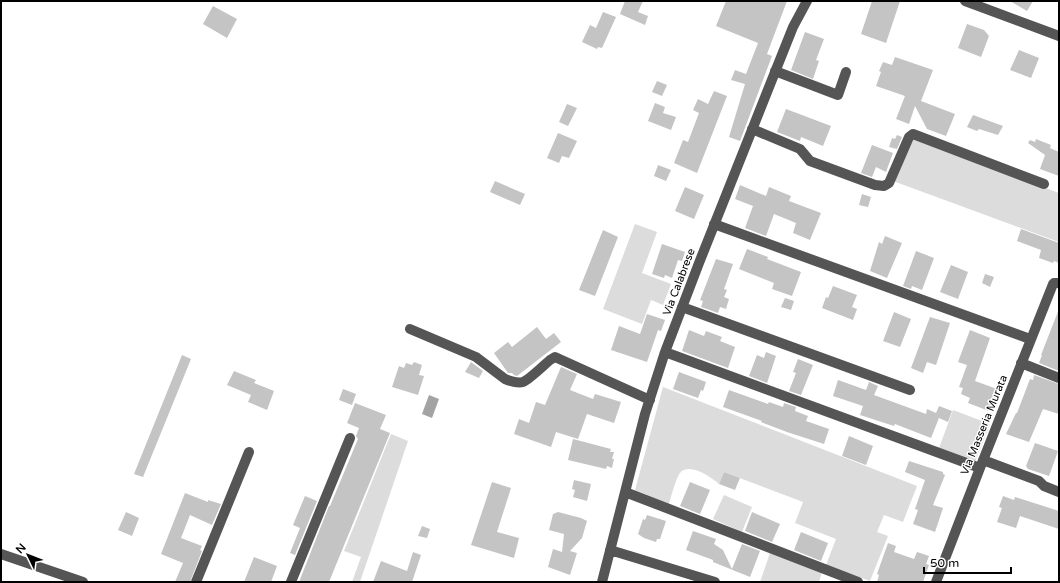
<svg xmlns="http://www.w3.org/2000/svg" width="1060" height="583" font-family="'Varela Round',sans-serif">
  <style>
    .green { fill: #dcdcdc }
    .water { fill: #a3a3a3 }
    .building { fill: #c4c4c4 }
    .lines { fill: none; stroke-linecap: round; stroke-linejoin: round }
    .minor { stroke: #555; stroke-width: 10 }
    .labels { text-anchor: middle; dominant-baseline: central; stroke-width: 3; stroke-linejoin: round; paint-order: stroke }
    .street-label { font-size: 11px; fill: #000; stroke: #fff }
  </style>
  <rect width="100%" height="100%" fill="#fff"/>
  <!-- green -->
  <path class="green" d="M914,138L1059,193V242L893,181Z
    M635,224L657,232L642,273L671,284L663,305L651,300L642,324L603,309Z
    M663,387L917,486L903,522L884,515L877,532L888,536L870,581L826,565L836,539L795,523L803,502L724,472L719,484C711,477 689,462 680,473C676,478 671,497 669,504L635,490Z
    M953,410L990,424L975,462L939,448Z
    M391,434L408,441L360,582H352L361,557L344,551Z
    M724,495L752,507L742,532L713,519Z
    M770,553L822,572L819,582H760Z"/>
  <!-- water -->
  <path class="water" d="M429,395L439,399L432,418L422,414Z"/>
  <!-- building -->
  <path class="building" d="M625,1H643L638,12L648,16L645,25L620,14Z
    M726,1H787L767,54L772,56L740,141L729,137L745,84L731,80L735,70L746,74L758,43L716,26Z
    M872,1H900L886,43L861,34Z
    M1010,1H1033L1027,11Z
    M213,6L237,19L227,38L203,24Z
    M603,12L616,17L602,48L598,47L597,49L582,42L590,25L596,28Z
    M967,24L984,30L989,36L981,57L958,48Z
    M805,32L824,39L816,60L819,61L813,79L791,70Z
    M1019,50L1039,58L1031,78L1010,70Z
    M895,57L933,70L921,101L955,114L946,136L927,129L915,106L909,124L896,119L905,96L876,86L881,72L879,71L883,62L892,65Z
    M657,81L667,85L662,96L652,92Z
    M714,91L727,96L697,173L674,163L683,140L688,142L699,113L693,110L698,99L708,104Z
    M655,103L665,107L663,113L676,117L671,130L648,121Z
    M567,104L577,108L568,126L559,122Z
    M786,109L831,126L823,146L801,137L800,141L777,132Z
    M973,115L1003,126L998,135L979,129L977,131L967,127Z
    M558,133L577,141L569,158L562,156L559,163L547,158Z
    M897,135L902,137L897,149L889,147L892,138L895,139Z
    M1036,139L1051,145L1050,148L1059,152V176L1040,169L1045,155L1028,143L1030,140L1035,142Z
    M872,145L893,153L886,172L876,167L872,177L861,173Z
    M658,165L671,170L666,181L654,176Z
    M495,181L525,194L520,205L490,192Z
    M740,185L766,196L769,187L791,196L789,201L821,213L810,240L793,233L796,223L774,214L766,236L745,228L753,206L735,199Z
    M685,187L704,195L694,219L675,211Z
    M862,194L871,197L868,207L859,205Z
    M1021,229L1059,243V263L1054,261L1053,263L1039,258L1041,250L1017,241Z
    M603,230L618,237L595,296L579,290Z
    M885,236L902,243L887,278L870,271L879,242L882,244Z
    M662,244L685,252L682,261L678,260L672,278L665,275L664,278L652,274Z
    M747,249L768,257L767,259L801,272L792,296L772,289L774,283L739,269Z
    M916,251L934,258L922,290L912,286L911,289L903,286Z
    M716,259L733,264L724,289L727,290L724,297L729,299L726,309L720,307L718,313L701,307L703,301L700,300Z
    M951,265L968,272L958,299L940,292Z
    M985,274L994,277L990,287L982,283Z
    M833,286L857,295L852,307L857,309L853,320L822,308L826,297L828,298Z
    M785,298L794,301L791,310L781,307Z
    M1059,309V371L1039,363L1042,355H1041Z
    M894,312L911,319L900,347L883,341Z
    M647,314L665,320L661,331L658,330L647,362L611,350L619,326L640,334Z
    M930,317L950,323L936,365L927,362L923,373L911,368Z
    M537,327L546,339L554,333L561,342L517,376L514,375L512,373H508L494,353L508,342L512,347Z
    M689,330L704,336L706,331L722,337L720,341L735,347L728,368L682,351Z
    M970,330L990,338L975,381L997,389L989,411L968,403L970,398L961,394L963,388L959,387L967,365L958,362Z
    M766,352L776,356L767,383L749,376L757,355L764,358Z
    M182,355L191,359L143,477L134,474Z
    M798,359L813,365L801,395L789,391L796,373L793,372Z
    M414,362L422,365L419,375L424,376L418,395L392,387L399,366L404,368L406,363L412,365Z
    M471,362L483,371L479,378L465,372Z
    M561,367L577,374L570,390L593,399L595,394L621,402L614,423L587,414L578,439L556,432L551,447L514,434L519,419L529,423L536,402L545,405Z
    M234,371L256,380L254,383L274,391L267,410L248,402L251,395L227,385Z
    M679,372L706,382L703,391L701,390L698,398L673,389Z
    M1034,375L1059,384V414L1043,409L1029,442L1006,434L1016,413H1017L1030,379L1033,380Z
    M838,380L866,390L869,382L878,386L874,395L926,414L927,409L936,413L939,406L952,411L948,422L939,418L931,438L895,424L894,426L860,415L863,406L833,396Z
    M343,389L356,394L352,405L339,400Z
    M729,390L768,404L769,402L783,407L784,403L796,407L795,411L808,416L806,421L829,429L824,444L787,432L761,422L762,421L723,407Z
    M355,403L386,415L380,429L390,433L329,582H299L329,506H330L358,439L356,436L359,428L347,423Z
    M849,436L873,446L866,465L842,456Z
    M573,439L611,449L610,452H614L612,459H614L612,468L607,466L606,469L568,460Z
    M1035,443L1058,451L1049,476L1028,469L1026,466Z
    M909,461L943,472V474L945,475L933,505L943,508L935,532L913,524L918,510L915,509L925,480L905,472Z
    M724,472L740,478L735,490L719,484Z
    M574,480L591,484L587,501L573,497L575,490L572,489Z
    M492,482L511,488L497,532L519,538L514,558L471,545Z
    M690,482L710,490L700,514L680,506Z
    M185,493L208,502V500L221,504L212,525L190,515L181,538L202,546L200,550L202,551L190,582H175L183,563L161,554Z
    M305,496L317,501L295,555L290,553L300,528L293,525Z
    M1003,496L1014,500L1015,497L1059,511V529L1020,516L1016,528L997,522L1002,508L999,507Z
    M126,512L139,518L132,536L118,530Z
    M558,512L581,518L587,521L582,538L570,551L577,553L570,575L548,567L553,549L562,552L564,534L549,530L553,514Z
    M752,512L780,524L772,542L745,531Z
    M647,515L666,521L660,539H657L656,542L644,538L638,534L643,519L645,520Z
    M422,526L430,529L427,538L418,536Z
    M693,531L716,539L714,544L723,550L732,569L742,544L760,551L750,577L713,562V560L686,550Z
    M801,532L828,543L821,561L794,550Z
    M888,543L896,546L894,552L914,559L917,552L929,556L926,564L929,565L923,582H877L879,575L877,574Z
    M413,552L421,555L412,582H373L381,561L407,571Z
    M254,557L277,566L271,582H244Z"/>
  <g class="lines">
    <!-- minor -->
    <path class="minor" d="M965,1L1059,36
      M775,71L838,95L846,72
      M752,129L800,149L810,161L875,185L884,186L889,183L909,137L913,134L1044,184
      M714,224L1030,339
      M682,307L910,390
      M410,329L476,357L505,379C510,381 517,384 523,382C530,379 544,365 550,360L555,357L650,400
      M665,352L980,468
      M1021,363L1059,378
      M983,460L1039,481L1044,486L1059,492
      M625,492L858,582
      M610,550L715,582
      M1,554L83,582
      M196,582L249,452
      M291,582L350,438
      M602,582L645,414L665,352L699,263L793,27L807,1
      M936,582L980,468L1053,284L1054,283H1059"/>
  </g>
  <g class="labels">
    <!-- street labels -->
    <g class="street-label">
      <text transform="translate(679 282) rotate(-69)">Via Calabrese</text>
      <text transform="translate(984 425) rotate(-68)">Via Masseria Murata</text>
    </g>
  </g>
  <!-- border -->
  <rect width="1060" height="583" fill="none" stroke="#000000" stroke-width="4"/>
  <!-- north arrow -->
  <g transform="translate(28 555) rotate(313)" stroke="#ffffff" stroke-width="3" paint-order="stroke">
  <path d="M0-3L7 15L0 10L-7 15Z" fill="#000000"/>
  <text y="-6" font-size="11" font-weight="bold" text-anchor="middle" fill="#000000">N</text>
  </g>
  <!-- scale -->
  <path d="M924 567v6h87v-6" fill="none" stroke="#000000" stroke-width="2"/>
  <text x="930" y="567" font-size="12" fill="#000000" stroke="#ffffff" stroke-width="3" paint-order="stroke">50 m</text>
</svg>
